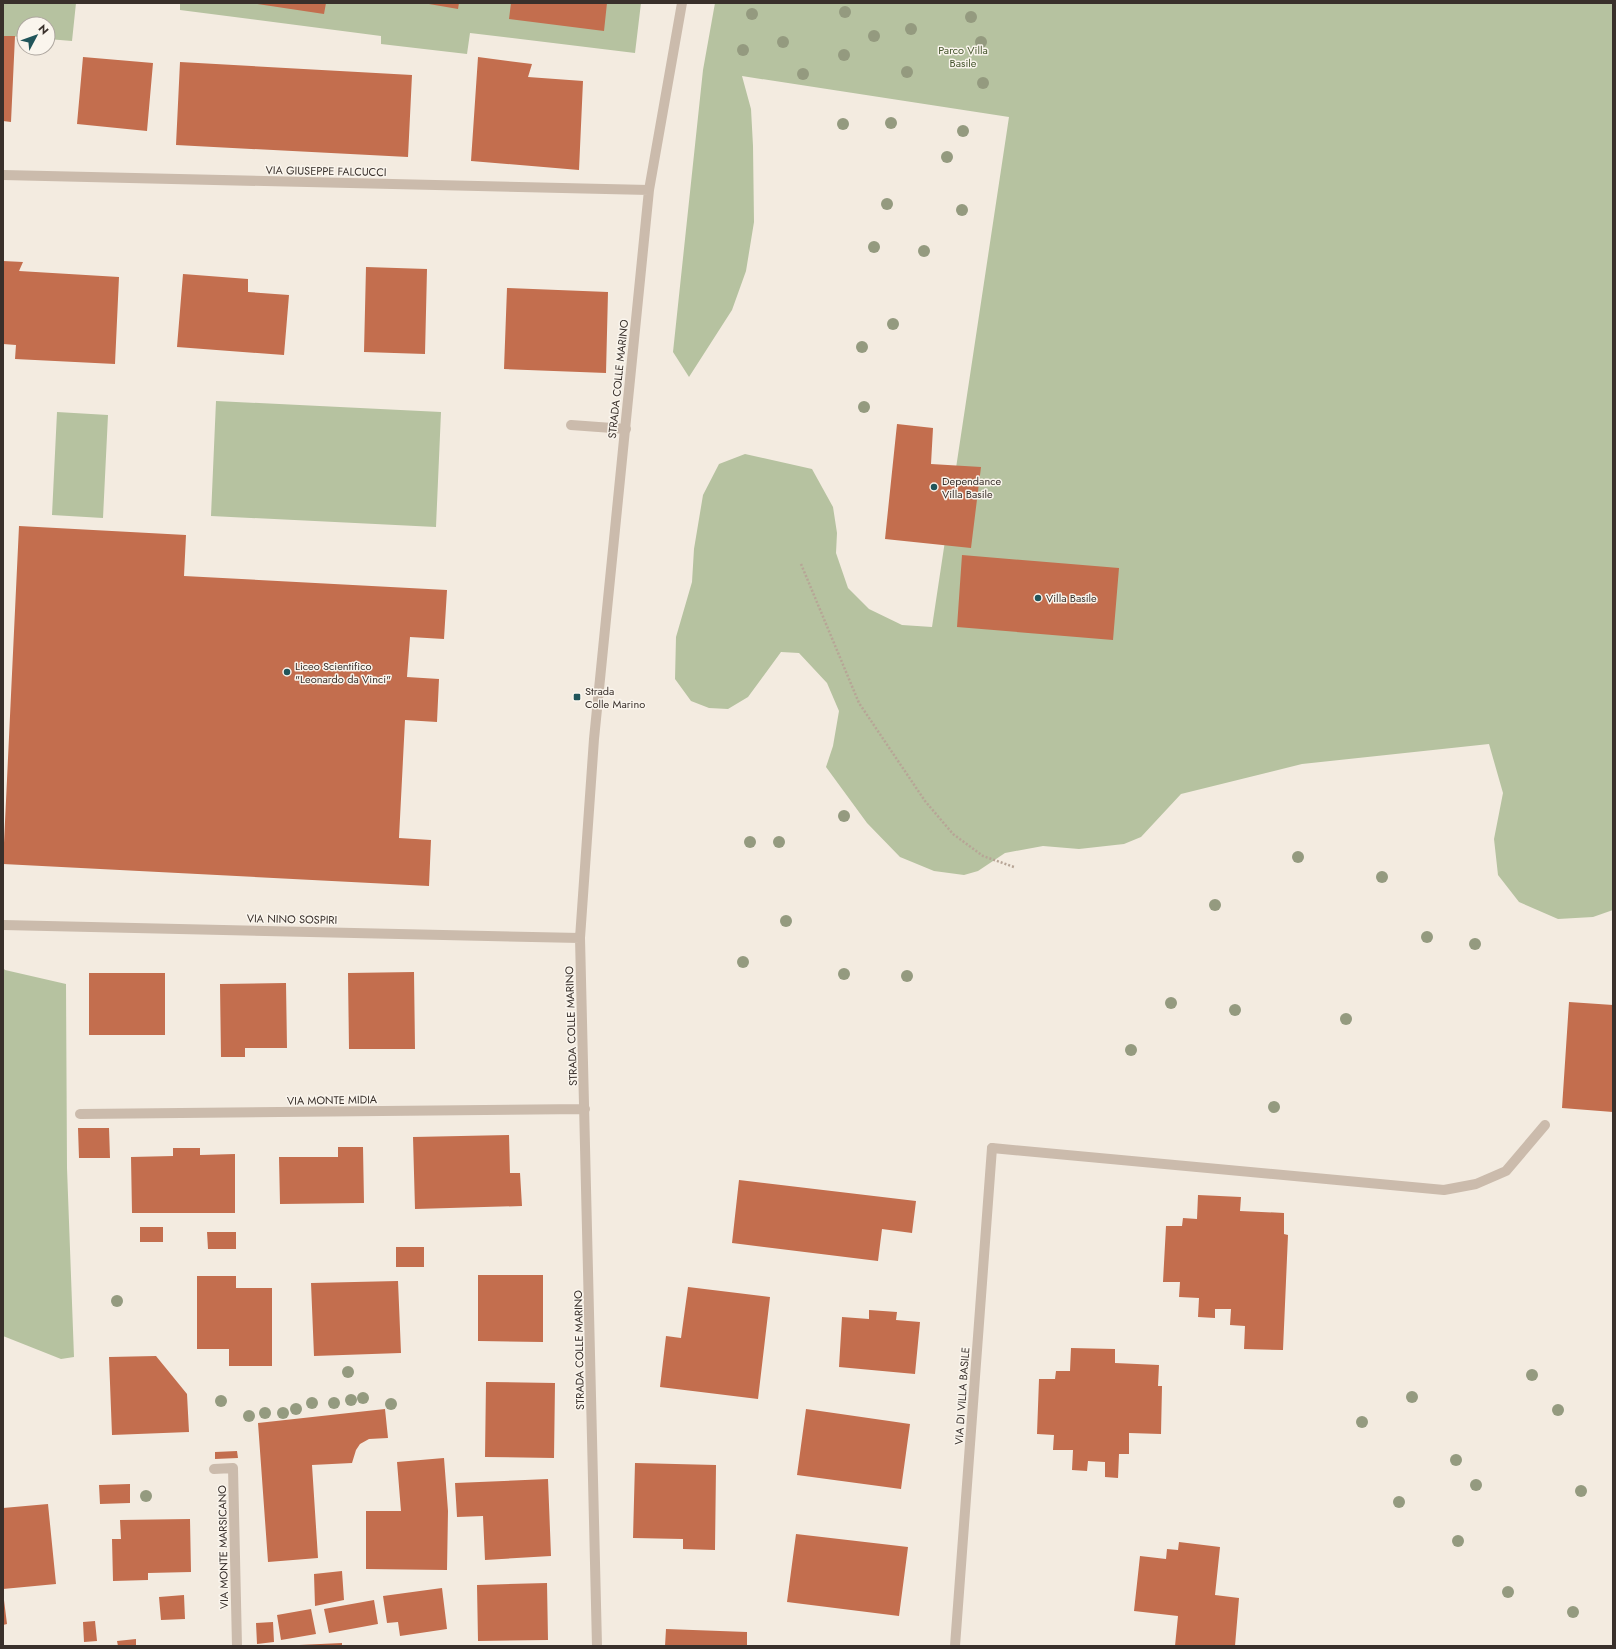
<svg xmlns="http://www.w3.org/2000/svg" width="1616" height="1649" font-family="Jost,sans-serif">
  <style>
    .green { fill: #b6c2a0 }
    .building { fill: #c36e4e }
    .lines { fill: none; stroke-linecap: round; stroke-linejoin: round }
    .path { stroke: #b7a596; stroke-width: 2.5; stroke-dasharray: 2 2; stroke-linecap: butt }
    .service { stroke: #cbbbac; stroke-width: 10 }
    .minor { stroke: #cbbbac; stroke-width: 10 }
    .tree { fill: #949a7f }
    .poi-dot { fill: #21555a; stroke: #faf5ed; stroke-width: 1.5 }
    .labels { text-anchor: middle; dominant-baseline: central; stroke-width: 3; stroke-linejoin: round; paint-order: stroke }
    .park-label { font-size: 11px; fill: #47572f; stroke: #faf5ed }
    .street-label { font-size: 11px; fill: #39302b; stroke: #faf5ed }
    .poi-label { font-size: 11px; fill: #39302b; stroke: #faf5ed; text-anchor: start }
  </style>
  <rect width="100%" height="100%" fill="#f3ebe0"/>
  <!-- green -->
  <path class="green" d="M3,3H76L72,41L48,39V24H24V37L3,36Z
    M180,3H641L635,53L470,33L467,54L381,44V36L180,10Z
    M715,3H1613V910L1593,917L1558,919L1519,902L1498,875L1494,839L1503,793L1489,744L1302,764L1181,794L1141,837L1124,844L1079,849L1043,846L1005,853L978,871L964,875L934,871L900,857L867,823L826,767L833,746L839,711L827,683L799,653L781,652L748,697L728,709L709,708L691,701L675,679L676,637L692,582L694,549L703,495L719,464L745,454L812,469L833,507L837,533L836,553L848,588L869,609L902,625L932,627L1009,117L742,76L751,109L753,146L754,222L746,271L732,310L689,377L673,352L703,70Z
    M216,401L441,412L436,527L211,516Z
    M57,412L108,415L103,518L52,515Z
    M3,968L5,970L66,984L67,1168L74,1357L61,1359L3,1336Z"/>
  <!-- building -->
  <path class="building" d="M251,3H326L324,14Z
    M423,3H459L458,9Z
    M511,3H607L604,31L509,19Z
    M3,36H15L11,122L3,121Z
    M83,57L153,63L147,131L77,124Z
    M478,57L532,64L528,77L583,81L579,170L471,161Z
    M180,62L412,75L408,157L176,145Z
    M3,261L23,262L19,271L119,277L115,364L15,359L16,345L3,344Z
    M366,267L427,269L425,354L364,352Z
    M183,274L248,279V292L289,295L284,355L177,347Z
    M507,288L608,292L606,373L504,369Z
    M897,424L933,428L931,464L981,467L971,548L885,539Z
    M19,526L186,535L184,576L447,590L444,639L410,637L407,677L439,679L437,722L405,720L399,838L431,840L429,886L3,864Z
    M962,555L1119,568L1113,640L957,627Z
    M414,972L415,1049H349L348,973Z
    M89,973H165V1035H89Z
    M286,983L287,1048H245V1057H221L220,984Z
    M1569,1002L1613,1005V1112L1562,1108Z
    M78,1128H109L110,1158H79Z
    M509,1135L510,1173H520L522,1206L415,1209L413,1137Z
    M338,1147H363L364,1203L280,1204L279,1157H338Z
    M173,1148H200V1155L235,1154V1213H132L131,1157L173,1156Z
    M739,1180L916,1201L912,1233L882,1229L878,1261L732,1243Z
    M1198,1195L1241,1197L1240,1211L1284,1213V1234L1288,1235L1283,1350L1244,1349L1245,1326L1230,1325L1231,1309H1215V1318L1198,1317L1199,1298L1179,1297L1180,1282H1163L1166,1226H1182L1183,1218L1197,1219Z
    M140,1227H163V1242H140Z
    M207,1232H236V1249H208Z
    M396,1247H424V1267H396Z
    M478,1275H543V1342L478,1341Z
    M197,1276H236V1288H272V1366H229V1349H197Z
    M398,1281L401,1353L314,1356L311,1283Z
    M688,1287L770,1297L758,1399L660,1387L666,1336L681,1338Z
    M869,1310L897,1312L896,1320L920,1322L915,1374L839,1367L842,1317L869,1319Z
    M1071,1348L1115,1349V1363L1159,1365L1158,1386H1162L1161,1434L1129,1433V1454H1119L1118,1478L1105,1477V1462L1088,1461L1087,1471L1072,1470L1073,1450H1053L1054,1435L1037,1434L1039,1379H1055L1056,1371H1070Z
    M156,1356L187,1394L189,1432L112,1435L109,1357Z
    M486,1382L555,1383L554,1458L485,1457Z
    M385,1409L388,1438L369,1439L360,1444L356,1450L352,1463L312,1465L318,1558L268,1562L258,1423Z
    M806,1409L910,1424L901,1489L797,1475Z
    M237,1451L238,1458L215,1459V1452Z
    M444,1458L448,1511L447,1570L366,1569V1511H401L397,1462Z
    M635,1463L716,1465L715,1550L683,1549V1539L633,1538Z
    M548,1479L551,1556L485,1560L483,1516L457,1517L455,1483Z
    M130,1484V1503L100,1504L99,1485Z
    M48,1504L56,1584L3,1589V1508Z
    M190,1519L191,1572L148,1573V1580L113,1581L112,1539H121L120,1520Z
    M796,1534L908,1547L899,1616L787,1602Z
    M1179,1542L1220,1547L1215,1595L1239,1598L1235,1646H1175L1178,1616L1134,1611L1140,1556L1166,1559L1167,1549L1178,1550Z
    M342,1571L344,1600L315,1606L314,1574Z
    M547,1583L548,1640L478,1641L477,1585Z
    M442,1588L447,1629L400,1636L398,1622L387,1623L383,1596Z
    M3,1592L7,1624L3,1625Z
    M184,1595L185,1619L161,1620L159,1597Z
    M374,1600L378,1624L329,1633L324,1609Z
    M311,1609L316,1634L281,1640L277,1615Z
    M95,1621L97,1641L84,1642L83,1622Z
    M273,1622L274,1642L257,1644L256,1623Z
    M666,1629L747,1632V1646H665Z
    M136,1639V1646H118L117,1641Z
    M342,1643V1646H299V1645Z"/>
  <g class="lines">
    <!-- path -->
    <path class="path" d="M801,564L859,703L925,801L953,834L983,856L1014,867"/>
    <!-- service -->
    <path class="service" d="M571,425L626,429
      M992,1148L1444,1190L1476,1184L1506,1171L1545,1125"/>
    <!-- minor -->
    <path class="minor" d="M3,175L649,190
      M3,925L580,938
      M80,1114L585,1109
      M214,1469L233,1468L237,1646
      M597,1646L580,938L594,739L649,190L682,3
      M955,1646L992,1148"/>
  </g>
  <!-- trees -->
  <g class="tree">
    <circle cx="845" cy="12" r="6"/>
    <circle cx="752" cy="14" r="6"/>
    <circle cx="971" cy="17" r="6"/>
    <circle cx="911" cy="29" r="6"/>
    <circle cx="874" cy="36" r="6"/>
    <circle cx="783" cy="42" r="6"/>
    <circle cx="981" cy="42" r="6"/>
    <circle cx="743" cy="50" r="6"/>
    <circle cx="844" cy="55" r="6"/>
    <circle cx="907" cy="72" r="6"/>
    <circle cx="803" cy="74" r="6"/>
    <circle cx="983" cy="83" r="6"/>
    <circle cx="891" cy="123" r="6"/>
    <circle cx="843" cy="124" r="6"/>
    <circle cx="963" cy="131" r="6"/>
    <circle cx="947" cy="157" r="6"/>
    <circle cx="887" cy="204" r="6"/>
    <circle cx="962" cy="210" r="6"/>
    <circle cx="874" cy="247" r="6"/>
    <circle cx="924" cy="251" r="6"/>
    <circle cx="893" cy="324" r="6"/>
    <circle cx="862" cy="347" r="6"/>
    <circle cx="864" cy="407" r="6"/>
    <circle cx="844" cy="816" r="6"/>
    <circle cx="750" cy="842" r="6"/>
    <circle cx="779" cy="842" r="6"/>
    <circle cx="1298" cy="857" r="6"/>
    <circle cx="1382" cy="877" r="6"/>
    <circle cx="1215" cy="905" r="6"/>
    <circle cx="786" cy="921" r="6"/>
    <circle cx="1427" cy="937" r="6"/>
    <circle cx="1475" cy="944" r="6"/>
    <circle cx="743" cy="962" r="6"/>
    <circle cx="844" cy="974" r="6"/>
    <circle cx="907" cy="976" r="6"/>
    <circle cx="1171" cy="1003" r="6"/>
    <circle cx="1235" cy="1010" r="6"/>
    <circle cx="1346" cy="1019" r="6"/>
    <circle cx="1131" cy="1050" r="6"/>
    <circle cx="1274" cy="1107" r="6"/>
    <circle cx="117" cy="1301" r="6"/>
    <circle cx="348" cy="1372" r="6"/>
    <circle cx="1532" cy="1375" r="6"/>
    <circle cx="1412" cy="1397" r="6"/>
    <circle cx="363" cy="1398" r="6"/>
    <circle cx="351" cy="1400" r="6"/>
    <circle cx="221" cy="1401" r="6"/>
    <circle cx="312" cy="1403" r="6"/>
    <circle cx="334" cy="1403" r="6"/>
    <circle cx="391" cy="1404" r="6"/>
    <circle cx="296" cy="1409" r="6"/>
    <circle cx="1558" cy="1410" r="6"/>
    <circle cx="265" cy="1413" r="6"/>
    <circle cx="283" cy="1413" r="6"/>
    <circle cx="249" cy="1416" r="6"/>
    <circle cx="1362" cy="1422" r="6"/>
    <circle cx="1456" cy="1460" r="6"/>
    <circle cx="1476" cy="1485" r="6"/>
    <circle cx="1581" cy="1491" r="6"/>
    <circle cx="146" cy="1496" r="6"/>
    <circle cx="1399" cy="1502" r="6"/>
    <circle cx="1458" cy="1541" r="6"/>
    <circle cx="1508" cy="1592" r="6"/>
    <circle cx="1573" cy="1612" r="6"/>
  </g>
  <!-- markers -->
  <g class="poi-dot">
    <circle cx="934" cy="487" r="4"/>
    <circle cx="1038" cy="598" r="4"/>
    <circle cx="287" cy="672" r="4"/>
    <rect x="573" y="693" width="8" height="8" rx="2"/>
  </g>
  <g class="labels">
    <!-- park labels -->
    <g class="park-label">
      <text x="963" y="50">Parco Villa<tspan x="963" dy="13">Basile</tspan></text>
    </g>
    <!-- street labels -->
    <g class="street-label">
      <text transform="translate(326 171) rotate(1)">VIA GIUSEPPE FALCUCCI</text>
      <text transform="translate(618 379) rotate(-84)">STRADA COLLE MARINO</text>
      <text transform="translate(292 919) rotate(1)">VIA NINO SOSPIRI</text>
      <text transform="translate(571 1026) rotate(-92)">STRADA COLLE MARINO</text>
      <text transform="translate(332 1100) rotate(-1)">VIA MONTE MIDIA</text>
      <text transform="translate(579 1350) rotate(-91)">STRADA COLLE MARINO</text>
      <text transform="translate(962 1396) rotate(-86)">VIA DI VILLA BASILE</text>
      <text transform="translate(223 1547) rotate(-91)">VIA MONTE MARSICANO</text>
    </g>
    <!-- poi labels -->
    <g class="poi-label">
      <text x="942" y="481">Dependance<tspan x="942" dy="13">Villa Basile</tspan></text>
      <text x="1046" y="598">Villa Basile</text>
      <text x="295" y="666">Liceo Scientifico<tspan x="295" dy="13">"Leonardo da Vinci"</tspan></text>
      <text x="585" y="691">Strada<tspan x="585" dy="13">Colle Marino</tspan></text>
    </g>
  </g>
  <!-- border -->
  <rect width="1616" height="1649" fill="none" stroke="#39302b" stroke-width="8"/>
  <!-- north arrow -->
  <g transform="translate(36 36) rotate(49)"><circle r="19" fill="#faf5ed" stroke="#ada69f"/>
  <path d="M0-3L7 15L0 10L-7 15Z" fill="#21555a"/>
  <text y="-6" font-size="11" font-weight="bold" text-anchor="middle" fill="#39302b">N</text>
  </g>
</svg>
